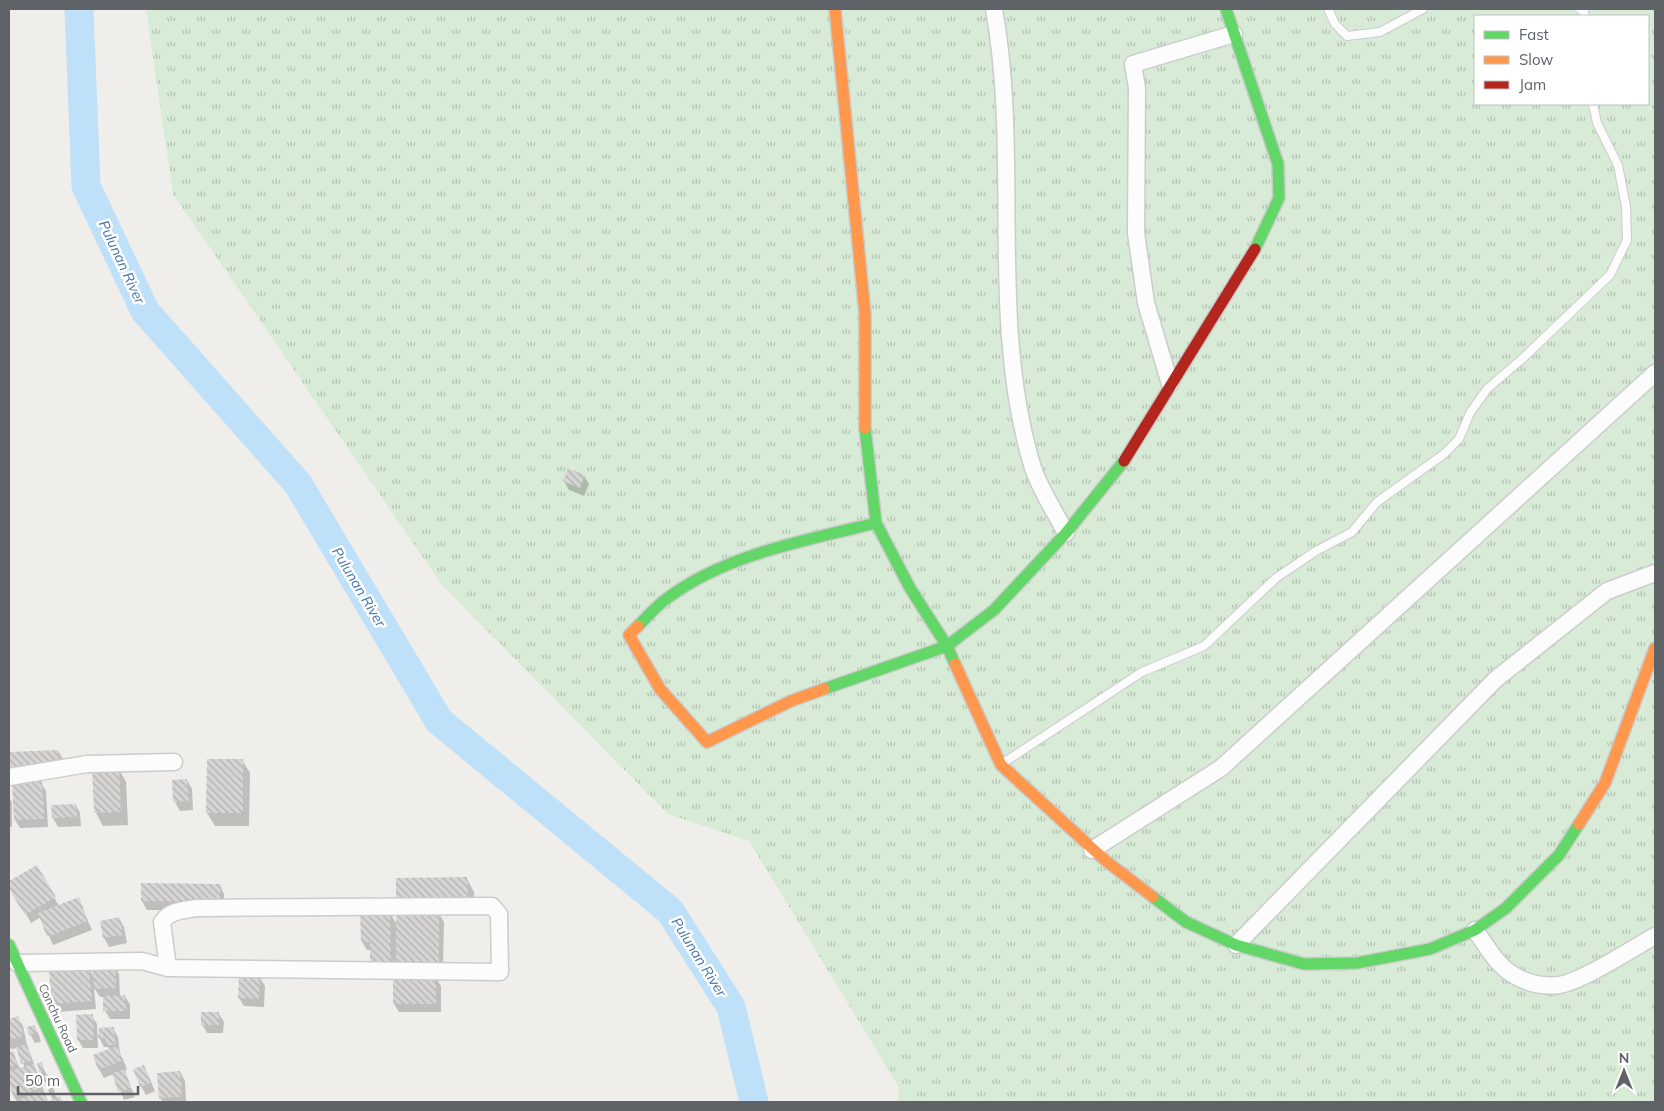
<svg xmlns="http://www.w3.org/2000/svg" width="1664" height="1111" font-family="Mulish,sans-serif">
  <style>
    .grass { fill: url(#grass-tufts); fill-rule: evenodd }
    .shadow { fill: #0003 }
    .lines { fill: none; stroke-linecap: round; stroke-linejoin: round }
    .river { stroke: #bfe0f9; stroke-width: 29 }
    .building { fill: url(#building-back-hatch) }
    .lane-casing { stroke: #cbcccc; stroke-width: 10 }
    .street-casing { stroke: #cbcccc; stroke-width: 19 }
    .fast-casing { stroke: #cacacb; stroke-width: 14 }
    .slow-casing { stroke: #cacacb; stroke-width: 14 }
    .jam-casing { stroke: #cacacb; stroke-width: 14 }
    .lane { stroke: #fdfcfc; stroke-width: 8 }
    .street { stroke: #fdfcfc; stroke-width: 16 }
    .fast { stroke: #63d668; stroke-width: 11 }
    .slow { stroke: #ff974d; stroke-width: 11 }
    .jam { stroke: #b3261e; stroke-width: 11 }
    .labels { text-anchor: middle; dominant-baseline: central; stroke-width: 5; stroke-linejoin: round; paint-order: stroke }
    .street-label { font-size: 12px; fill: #5f6368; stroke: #fff }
    .water-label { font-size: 14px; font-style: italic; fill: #4174aa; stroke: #fff }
  </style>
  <defs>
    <pattern id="grass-tufts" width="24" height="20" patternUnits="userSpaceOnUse" patternTransform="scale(1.25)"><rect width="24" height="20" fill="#d8ebd6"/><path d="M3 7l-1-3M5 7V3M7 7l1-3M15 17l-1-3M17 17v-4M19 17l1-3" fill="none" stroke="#b2c2b1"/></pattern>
    <pattern id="building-back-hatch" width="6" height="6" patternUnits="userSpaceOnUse" patternTransform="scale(1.25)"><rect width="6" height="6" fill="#d6d5d3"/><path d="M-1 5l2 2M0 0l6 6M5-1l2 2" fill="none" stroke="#b1b0af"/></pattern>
  </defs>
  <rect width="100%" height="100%" fill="#efeeea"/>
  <!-- grass -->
  <path class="grass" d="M146,9H1655V1102H898L899,1087L749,841L668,814L442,585L173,194ZM1475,16H1648V104H1475Z"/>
  <!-- shadow -->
  <path class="shadow" d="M584,476L589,484L584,496L569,490L564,481Z
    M58,751L63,759V776L16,778Z
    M242,760L250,773L249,826H215L207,813Z
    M119,769L126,782L128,825L103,826L96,813Z
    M187,780L192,789L193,810L180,811L175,802L173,781Z
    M41,783L46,791L48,827L20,828L15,820Z
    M9,797L12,802V827H9Z
    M76,805L80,813L81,826L58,827L53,818L52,806Z
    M36,867L59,906L78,899L92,930L53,945L41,917L31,923L9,883Z
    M467,879L474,892L475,911L438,912L444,922L443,965L376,970L372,961L371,950H367L362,942L390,913L397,925Z
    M220,885L224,894V910H147L142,901Z
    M119,918L124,927L127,943L109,947L104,938L101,922Z
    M114,965L119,974L120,996H125L130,1005V1019H110L105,1011L104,997H100L94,988L96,1009L57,1012L53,1004L88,967L94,977Z
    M260,978L265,986L264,1007L244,1006L239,998Z
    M436,978L441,986V1012H399L394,1004Z
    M219,1014L224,1022L223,1033H207L202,1024Z
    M92,1016L97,1024L98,1048H83L78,1040Z
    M18,1018L23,1026L27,1045L48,1102H17L14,1096L9,1078V1054L13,1053L20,1069L25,1068L17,1048L11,1049L9,1046V1020Z
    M34,1026L39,1035L41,1042L35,1043L30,1034Z
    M113,1028L118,1037L120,1053L127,1069L124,1070L135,1097L124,1100L114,1074L104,1078L99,1069L110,1050L108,1047H104L98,1035Z
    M41,1063L55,1092L53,1093L62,1102H54L48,1090L50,1089L40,1071Z
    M144,1066L155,1091L146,1095L141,1086Z
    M180,1072L185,1081L186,1102H163L160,1098Z"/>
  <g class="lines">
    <!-- river -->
    <path class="river" d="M79,9L86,186L145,311L298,484L439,721L670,911L731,1007L754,1102"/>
  </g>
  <!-- building -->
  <path class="building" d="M568,468L585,475L580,488L563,481Z
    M58,750L59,768L10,770L9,752Z
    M207,759H243V813H206Z
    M119,768L121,812L94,813L92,769Z
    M187,779L189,801L173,802L172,780Z
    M42,781L44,819L14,820L12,783Z
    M76,804L77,817L52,818L51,805Z
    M37,865L56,897L25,915L9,889V881Z
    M467,877L468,898L396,899V878Z
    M141,883L220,884V902L141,901Z
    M79,897L88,921L47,937L38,913Z
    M390,911L391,961L370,962V942H361L360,912Z
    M396,912H439V966H396Z
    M120,917L123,935L103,938L100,921Z
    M115,964L116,988L94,989L92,965Z
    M89,966L92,1001L51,1004L49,969Z
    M239,975L260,976L259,999L238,998Z
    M436,976V1004H393V977Z
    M125,995L126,1011H103V996Z
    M201,1012H219V1025H201Z
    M93,1014L94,1040H77L76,1015Z
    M18,1016L24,1036L9,1040V1019Z
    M35,1025L37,1033L29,1035L27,1027Z
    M114,1027L116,1045H106L105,1038H98L99,1028Z
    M27,1044L32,1060L21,1064L16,1047Z
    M117,1046L123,1060L98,1070L93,1055Z
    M14,1051L17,1065L9,1067V1052Z
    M42,1062L44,1071L39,1072L37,1063Z
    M34,1064L41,1089L13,1097L9,1083V1071Z
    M144,1065L151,1082L140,1087L133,1069Z
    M125,1069L131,1088L118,1092L112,1073Z
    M180,1071L182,1097L159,1098L157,1073Z
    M47,1074L51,1083L46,1085L42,1077Z
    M43,1090L48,1102H14Z
    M60,1096L63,1102H52L51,1100Z"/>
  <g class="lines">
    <defs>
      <path id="lane" d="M1328,9L1335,24L1347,36L1380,32L1423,9
        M1580,9L1584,12L1585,16
        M1003,763L1142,672L1204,646L1276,578L1316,551L1352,532L1377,502L1444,454L1459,439L1470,413L1487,389L1522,359L1610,275L1627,240L1626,207L1618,165L1597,123L1593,104"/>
      <path id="street" d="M994,9C1021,160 988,317 1032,465C1039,488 1055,512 1066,533
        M1170,384L1146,303L1136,233L1137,88L1133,64L1234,34
        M9,777L87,764L174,762
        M1092,850L1221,768L1655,373
        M1475,930C1486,945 1496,964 1512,974C1526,983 1542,987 1559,985C1581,982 1633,948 1655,936
        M1236,945L1496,679L1607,591L1655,573
        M17,963L142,961L168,968L500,972L499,914L492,906L198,908C185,910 170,910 162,922L168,968"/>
      <path id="fast" d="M1226,9L1278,164L1279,198L1255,249
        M865,428L876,523L910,588L947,646L955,664
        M638,626C648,616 657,605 669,597C727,554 807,540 876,523
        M824,689L947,646L994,610L1066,533L1124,461
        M1153,897L1186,922L1236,945L1304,964L1357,963L1430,949L1475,930L1506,908L1559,855L1579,824
        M9,945L81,1102"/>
      <path id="slow" d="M835,9L865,314V428
        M638,626L629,635L660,689L707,742L791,701L824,689
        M955,664L1001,765L1106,861L1153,897
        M1579,824L1605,783L1655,648"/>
      <path id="jam" d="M1124,461L1255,249"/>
    </defs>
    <!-- lane casing -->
    <use href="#lane" class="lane-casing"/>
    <!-- street casing -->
    <use href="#street" class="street-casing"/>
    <!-- fast casing -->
    <use href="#fast" class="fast-casing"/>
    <!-- slow casing -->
    <use href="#slow" class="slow-casing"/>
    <!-- jam casing -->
    <use href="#jam" class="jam-casing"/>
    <!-- lane -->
    <use href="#lane" class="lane"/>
    <!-- street -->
    <use href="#street" class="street"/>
    <!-- fast -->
    <use href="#fast" class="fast"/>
    <!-- slow -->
    <use href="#slow" class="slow"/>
    <!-- jam -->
    <use href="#jam" class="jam"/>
  </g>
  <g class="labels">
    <!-- street labels -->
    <g class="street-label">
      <text transform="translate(58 1018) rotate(65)">Conchu Road</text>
    </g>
    <!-- water labels -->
    <g class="water-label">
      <text transform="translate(122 262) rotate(65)">Pulunan River</text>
      <text transform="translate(359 587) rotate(59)">Pulunan River</text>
      <text transform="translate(699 957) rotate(58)">Pulunan River</text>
    </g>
  </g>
  <!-- border -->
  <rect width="1664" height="1111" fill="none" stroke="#5f6368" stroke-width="20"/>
  <!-- legend -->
  <rect x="1474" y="15" width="175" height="90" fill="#ffffff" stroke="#bfc1c3"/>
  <rect x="1484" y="31" width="25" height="8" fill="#63d668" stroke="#bfc1c3"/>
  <text x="1519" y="40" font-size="15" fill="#5f6368">Fast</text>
  <rect x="1484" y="56" width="25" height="8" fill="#ff974d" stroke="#bfc1c3"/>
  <text x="1519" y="65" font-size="15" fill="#5f6368">Slow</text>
  <rect x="1484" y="81" width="25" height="8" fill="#b3261e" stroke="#bfc1c3"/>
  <text x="1519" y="90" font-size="15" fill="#5f6368">Jam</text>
  <!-- north arrow -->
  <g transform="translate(1624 1071)" stroke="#ffffff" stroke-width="4" paint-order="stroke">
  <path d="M0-4L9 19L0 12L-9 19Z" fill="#5f6368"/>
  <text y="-8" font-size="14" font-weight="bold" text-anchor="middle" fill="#5f6368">N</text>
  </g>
  <!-- scale -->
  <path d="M18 1086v8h120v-8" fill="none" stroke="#5f6368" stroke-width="2.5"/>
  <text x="25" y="1086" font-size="15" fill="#5f6368" stroke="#ffffff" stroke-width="4" paint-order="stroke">50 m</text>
</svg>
